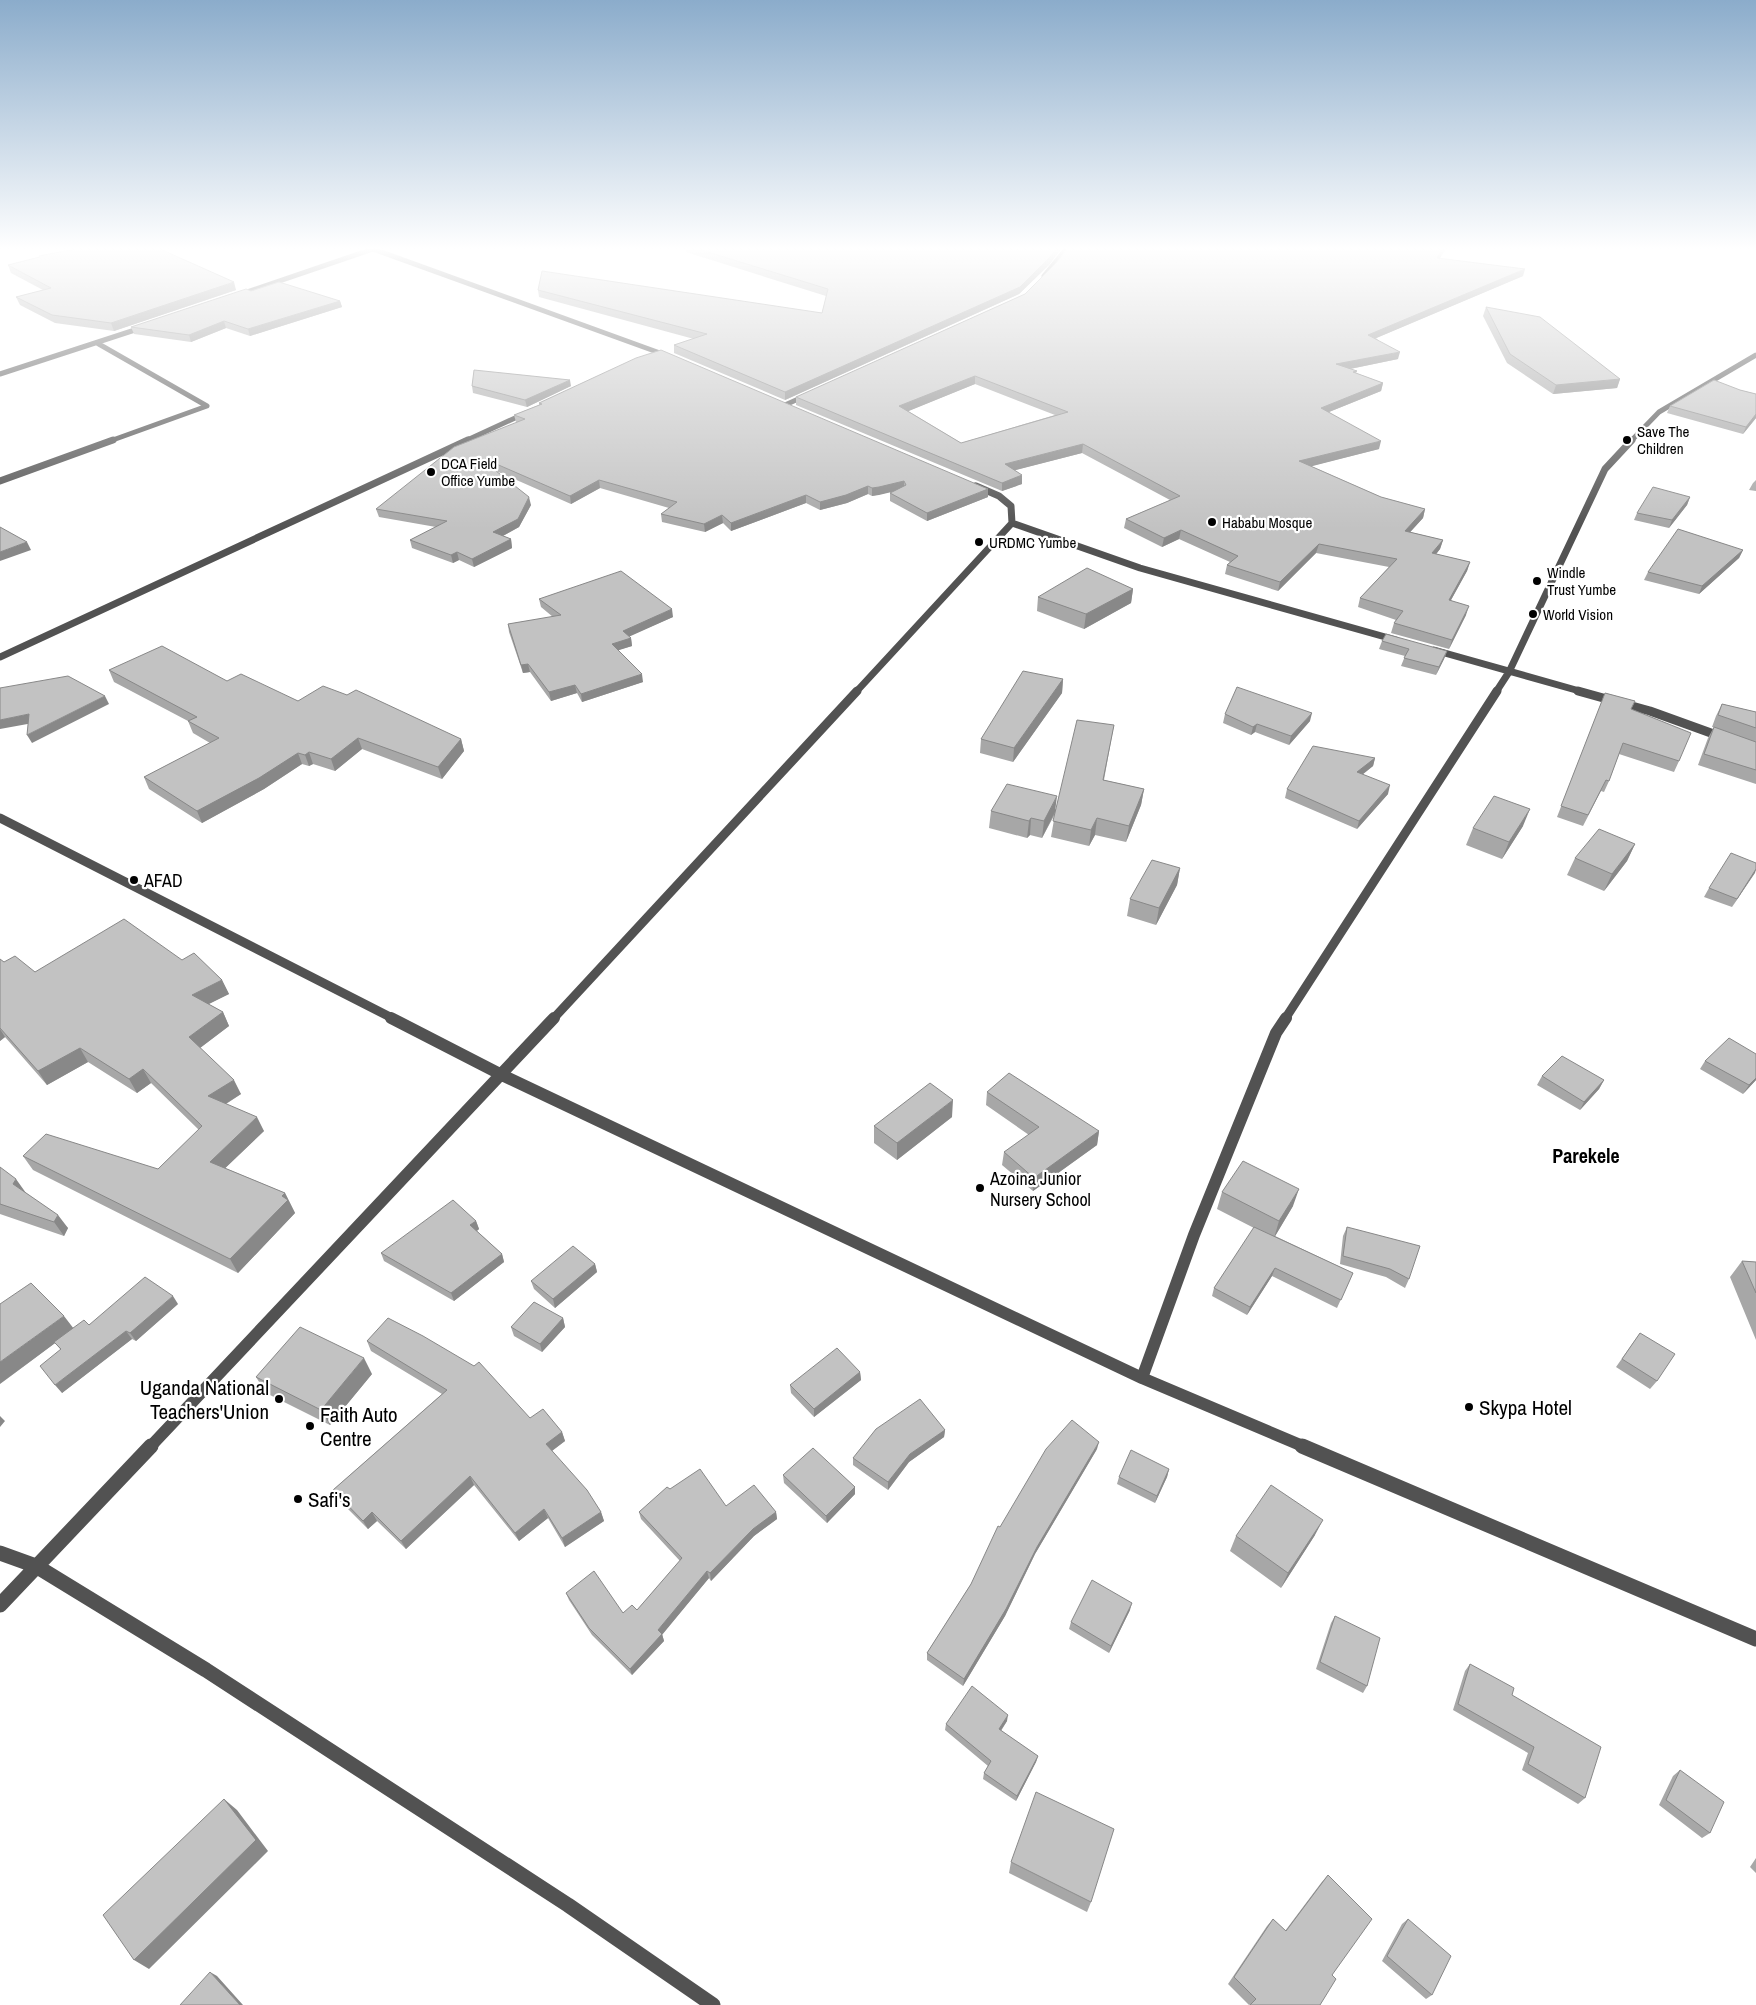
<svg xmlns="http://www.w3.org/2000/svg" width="1756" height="2005" font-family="'Archivo Narrow',sans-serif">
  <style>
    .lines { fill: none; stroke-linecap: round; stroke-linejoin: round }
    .minor-far4 { stroke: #525252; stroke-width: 5 }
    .minor-far3 { stroke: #525252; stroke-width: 7 }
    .minor-far2 { stroke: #525252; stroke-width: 9 }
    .minor-far1 { stroke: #525252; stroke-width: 12 }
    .minor { stroke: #525252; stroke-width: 15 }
    .wall { fill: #a7a7a7; fill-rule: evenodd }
    .shaded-wall { fill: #888 }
    .building { fill: #c2c2c2; stroke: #888; fill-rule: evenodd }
    .poi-dot { fill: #000; stroke: #fff; stroke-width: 2 }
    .labels { text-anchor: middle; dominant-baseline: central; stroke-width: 4.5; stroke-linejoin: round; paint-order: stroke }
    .far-poi-label { font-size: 15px; fill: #000; stroke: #fff; text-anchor: start }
    .poi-label { font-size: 18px; fill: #000; stroke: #fff; text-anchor: start }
    .quarter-label { font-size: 20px; font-weight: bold; fill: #000; stroke: #fff }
    .near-poi-label { font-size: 21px; fill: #000; stroke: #fff; text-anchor: start }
  </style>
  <rect width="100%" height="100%" fill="#fff"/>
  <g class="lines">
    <!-- minor-far4 -->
    <path class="minor-far4" d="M373,249L671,357
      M1044,276L1066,249
      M238,295L373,249
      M97,343L207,406L110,441
      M0,374L144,327
      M785,405L807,395
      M465,441L526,413
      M1631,441L1659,412L1756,355"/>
    <!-- minor-far3 -->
    <path class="minor-far3" d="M0,481L113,440
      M1012,523L1140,568L1396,640
      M1434,650L1583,692
      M0,657L468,440
      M856,692L1012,523L1011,506L999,496L976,486
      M1496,692L1509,672L1605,469L1632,440"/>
    <!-- minor-far2 -->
    <path class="minor-far2" d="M1578,691L1650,711L1722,737
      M0,818L394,1019
      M553,1019L857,691
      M1285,1019L1497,691"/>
    <!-- minor-far1 -->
    <path class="minor-far1" d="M391,1018L502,1075L1142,1378L1305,1447
      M1142,1378L1194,1235L1276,1033L1286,1018
      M150,1447L554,1018"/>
    <!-- minor -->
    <path class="minor" d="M1302,1446L1756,1639
      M0,1553L36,1566L206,1670L568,1905L713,2005
      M0,1605L151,1446"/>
  </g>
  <!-- wall -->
  <path class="wall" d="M68,249H160L236,290L114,331L55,323L20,305L16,297L43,290L11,273L8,265L39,257V256L71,250Z
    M685,249H1061L1049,265L1019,294L785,400L674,353V345L694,339L539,297L538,290L822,313L826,296L686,252Z
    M1067,249H1446L1440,258L1523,276L1376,338L1398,359L1350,369L1357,371L1356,373L1383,383L1381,391L1329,412L1379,449L1311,466L1381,497L1425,509L1423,518L1410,532L1443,540L1440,549L1436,554L1470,562L1467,571L1451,600L1466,615L1449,649L1391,633L1394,623L1396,620L1358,607L1360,598L1389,567L1316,553L1278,591L1225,574L1227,565L1230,562L1179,539L1162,547L1124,528L1126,519L1170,500L1082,453L1015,470L1022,484L1002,491L796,405V397L1025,294L1056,263ZM975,384L1055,415L961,443L908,411Z
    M251,291L340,301L342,307L250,336L226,328L191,342L134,334L131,327Z
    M1486,307L1620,379L1617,388L1553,394L1507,363L1483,316Z
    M472,386H571L527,407L473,393Z
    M1740,390L1756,394V418L1743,434L1667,413L1670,406Z
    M539,403L988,497L927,521L890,501V493L894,491L872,496L868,494L847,503L820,510L806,503L731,531L723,523L705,532L662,522L661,514L669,508L600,488L571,504L496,471L531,505L519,527L503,536L511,539L512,548L474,567L459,560L453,563L412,548L410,540L436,527L379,517L376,509L516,423V422L514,415L539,405Z
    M1756,480V491L1749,490L1753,483Z
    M1690,497L1687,505L1669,528L1634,520L1637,513Z
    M1743,550L1739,558L1699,594L1644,580L1648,572Z
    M1133,589L1131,603L1084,629L1037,611L1038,597Z
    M539,599L673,617L629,636L631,638L632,646L618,650L643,682L582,702L577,693L551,701L530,672L523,673L509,632L508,624L553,617L541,607Z
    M1382,641L1447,651L1444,659L1436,675L1401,666L1405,656L1379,649Z
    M109,670L227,681L298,701L461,739L464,751L442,779L362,749L335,771L313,764L309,766L302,764L264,789L202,823L149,789L144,777L210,743L193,733L188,721L114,682Z
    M1063,679L1062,693L1013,762L980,753L981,739Z
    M1605,693L1635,701L1631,709L1679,761L1674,772L1619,754L1609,781L1604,792L1601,791L1583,826L1557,817Z
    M1722,704L1756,712V784L1698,765L1708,738L1714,727H1712L1716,716Z
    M1225,714L1310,721L1289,745L1255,732L1251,735L1223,723Z
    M1114,725L1111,741L1104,780L1144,789L1141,805L1126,842L1095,835L1089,846L1051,837L1055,814L1042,838L1030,835L1027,838L989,828L991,811L1056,809Z
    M1375,758L1373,766L1362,775L1388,794L1357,829L1285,798L1287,789Z
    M1523,826L1502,859L1466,845L1473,828Z
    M1635,844L1627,861L1604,891L1567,875L1575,858Z
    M1180,868L1177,885L1156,925L1127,916L1130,899Z
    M1756,870L1732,907L1704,897L1709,888Z
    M0,959L4,962L35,972L182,960L222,980L229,994L208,1004L223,1012L229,1026L200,1048L241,1094L226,1104L264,1131L225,1168L285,1193L295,1213L238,1273L33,1170L23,1156L158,1169L199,1130L151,1083L137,1093L88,1062L47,1085L5,1037L0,1041Z
    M1756,1054V1080L1743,1094L1700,1069L1705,1061Z
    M1542,1076L1604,1080L1599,1089L1580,1110L1537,1085Z
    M987,1092L1099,1131L1097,1145L1033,1191L1002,1165L1004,1152L1029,1135L986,1105Z
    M952,1117L897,1160L874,1143V1126Z
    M0,1167L25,1192L68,1228L64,1236L0,1214Z
    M1222,1192L1293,1206L1275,1236L1353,1273L1337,1308L1272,1276L1247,1315L1212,1296L1214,1288L1254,1228L1217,1209Z
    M476,1221L479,1229L477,1231L502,1254L504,1262L454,1301L384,1261L381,1253Z
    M1347,1227L1409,1279L1405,1288L1386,1277L1340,1264L1343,1236Z
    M1742,1261L1756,1262V1340L1730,1277Z
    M595,1264L597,1272L555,1308L534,1289L531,1281Z
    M178,1304L136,1341L132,1339L62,1393L60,1349L55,1343L0,1384L73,1328Z
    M563,1318L565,1327L542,1352L514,1336L511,1327Z
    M1640,1333L1657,1381L1650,1389L1616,1367Z
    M367,1341L530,1418L562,1432L565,1441L552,1451L601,1512L604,1521L565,1547L548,1518L519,1541L474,1485L406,1549L377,1521L368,1529L338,1499L333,1490L442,1394L371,1351Z
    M860,1372L861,1380L814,1417L791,1393L790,1385Z
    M372,1374L330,1425L266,1393L256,1377Z
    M945,1430L944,1437L909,1462L888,1490L853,1465V1458Z
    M1097,1449L1035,1554L1005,1616L963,1686L927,1660V1653L971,1584L1000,1527Z
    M1169,1469L1167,1477L1155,1503L1117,1484L1119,1477Z
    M783,1475L855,1494L827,1523L784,1483Z
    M670,1489L726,1506L776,1512L777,1519L754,1536L711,1581L709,1578L662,1634L664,1641L632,1675L592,1635L569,1600L566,1593L623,1613L637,1610L680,1561L641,1519L639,1512Z
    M1315,1535L1281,1588L1230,1551L1236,1536Z
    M1130,1610L1109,1653L1069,1629L1071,1622Z
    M1335,1616L1367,1686L1363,1693L1316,1669L1331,1623Z
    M1470,1664L1585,1798L1578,1804L1522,1770L1528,1753L1453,1710L1465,1671Z
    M1007,1721L1001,1731L1038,1756L1036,1762L1016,1801L983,1779L984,1773L988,1766L945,1730L946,1724Z
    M1680,1770L1710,1833L1702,1838L1659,1805L1673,1776Z
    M1756,1858V1873L1750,1867Z
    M1011,1862L1091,1902L1087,1912L1009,1873Z
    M1328,1875L1332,1975L1249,2005L1228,1984L1267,1926L1273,1919L1285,1931L1321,1883Z
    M1408,1919L1432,1995L1426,1999L1382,1961L1402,1924Z"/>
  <!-- shaded-wall -->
  <path class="shaded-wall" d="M1056,249H1061L1049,265L1019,294L785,400V392Z
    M1443,249H1446L1435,265L1437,258Z
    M1525,269L1523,276L1367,342L1368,335Z
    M234,282L236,290L114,331L111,323Z
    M340,301L342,307L250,336L248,329Z
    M224,321L226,328L191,342L189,335Z
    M1400,352L1398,359L1335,372L1336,364Z
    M975,376V384L899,415V406Z
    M1620,379L1617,388L1553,394L1556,385Z
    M570,380L571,386L527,407L525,400Z
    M1383,383L1381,391L1319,416L1321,408Z
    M1756,414V418L1743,434L1746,427Z
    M1381,441L1379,449L1297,470L1299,461Z
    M1083,444L1082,453L1004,473L1005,464Z
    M494,463L495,471L491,467Z
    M1022,475V484L1002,491V483Z
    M599,480L600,488L571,504L570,496Z
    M904,481V489L879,495L872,496V488Z
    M868,486V494L847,503L820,510V502Z
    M988,489V497L927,521V513Z
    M806,495V503L731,531V523Z
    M529,497L531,505L519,527L495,540L493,532Z
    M1690,497L1687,505L1669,528L1672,520Z
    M1425,509L1423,518L1403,540L1405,531Z
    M722,515L723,523L705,532L704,524Z
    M1181,530L1179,539L1162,547L1164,538Z
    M511,539L512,548L474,567L472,559Z
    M1443,540L1440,549L1430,562L1432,553Z
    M27,542L31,550L0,561V552Z
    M1319,544L1316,553L1278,591L1280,582Z
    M1743,550L1739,558L1699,594L1702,586Z
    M457,552L459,560L453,563L451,555Z
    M1470,562L1467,571L1446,609L1449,600Z
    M1133,589L1131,603L1084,629L1086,614Z
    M1469,606L1466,615L1449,649L1452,640Z
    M672,609L673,617L624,639L623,631Z
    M631,638L632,646L613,652L612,644Z
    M1447,651L1444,659L1436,675L1439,667Z
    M528,664L530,672L523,673L521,665Z
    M642,674L643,682L582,702L581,694Z
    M1063,679L1062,693L1013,762L1014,748Z
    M575,685L577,693L551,701L549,692Z
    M105,696L109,704L32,743L27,735Z
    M1312,713L1310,721L1289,745L1291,736Z
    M29,714L33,723L0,729V720Z
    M1257,724L1255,732L1251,735L1253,727Z
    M358,738L362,749L335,771L331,759Z
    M461,739L464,751L442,779L438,767Z
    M309,752L313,764L309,766L305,755Z
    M298,753L302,764L264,789L202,823L197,811Z
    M1375,758L1373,766L1354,781L1357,772Z
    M1390,785L1388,794L1357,829L1359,821Z
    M1144,789L1141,805L1126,842L1129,826Z
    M1057,796L1055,812L1042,838L1044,821Z
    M1530,809L1523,826L1502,859L1509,842Z
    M1031,818L1030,835L1027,838L1029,821Z
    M1097,818L1095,835L1089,846L1091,830Z
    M1635,844L1627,861L1604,891L1612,874Z
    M1180,868L1177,885L1156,925L1159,908Z
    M1756,869L1755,873L1732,907L1737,899Z
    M222,980L229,994L199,1009L192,995Z
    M223,1012L229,1026L196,1051L189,1037Z
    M0,1029L5,1037L0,1041Z
    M80,1048L88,1062L47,1085L38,1071Z
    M143,1069L151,1083L137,1093L129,1079Z
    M1756,1078V1080L1743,1094L1749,1085Z
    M234,1080L241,1094L216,1110L208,1096Z
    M1604,1080L1599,1089L1580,1110L1584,1102Z
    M953,1100L952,1117L897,1160V1143Z
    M257,1117L264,1131L217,1176L210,1162Z
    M1099,1131L1097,1145L1033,1191L1034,1178Z
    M16,1179L26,1193L13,1184Z
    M1299,1189L1293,1206L1274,1238L1279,1221Z
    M285,1193L295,1213L238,1273L230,1259Z
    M58,1215L68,1228L64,1236L54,1222Z
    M476,1221L479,1229L473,1234L470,1225Z
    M502,1254L504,1262L454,1301L451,1293Z
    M595,1264L597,1272L555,1308L553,1299Z
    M1275,1268L1272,1276L1247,1315L1250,1307Z
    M173,1296L178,1304L136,1341L130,1333Z
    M64,1316L74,1329L0,1384V1362Z
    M563,1318L565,1327L542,1352L540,1344Z
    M126,1331L132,1339L62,1393L55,1385Z
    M364,1358L372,1374L330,1425L321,1410Z
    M860,1372L861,1380L814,1417V1409Z
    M0,1416L5,1421L0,1427Z
    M945,1430L944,1437L909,1462L888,1490V1482L910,1454Z
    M562,1432L565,1441L549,1453L546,1444Z
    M1099,1442L1097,1449L1035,1554L1005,1616L963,1686L964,1679L1037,1547Z
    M1169,1469L1167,1477L1155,1503L1157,1496Z
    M470,1476L474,1485L406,1549L401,1541Z
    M855,1487V1494L827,1523L826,1516Z
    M544,1509L548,1518L519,1541L515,1533Z
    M372,1512L377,1521L368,1529L363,1521Z
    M601,1512L604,1521L565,1547L562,1538Z
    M776,1512L777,1519L754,1536L711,1581L710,1573L753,1529Z
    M1323,1520L1315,1535L1281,1588L1288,1573Z
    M707,1571L709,1578L662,1635V1634L664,1641L632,1675L630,1669L658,1630Z
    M1132,1603L1130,1610L1109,1653L1111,1646Z
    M1008,1715L1007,1721L997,1736L999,1729Z
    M1038,1756L1036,1762L1016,1801L1017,1796Z
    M224,1799L237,1810L268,1851L149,1969L134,1960Z
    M210,1972L217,1976L243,2005H240Z"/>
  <!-- building -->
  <path class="building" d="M76,249H160L234,282L111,323L52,315L16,297L51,288L8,265L40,257L39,256Z
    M698,249H1056L1049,258L1020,287L785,392L674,345L707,334L538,290L542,271L822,313L828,289Z
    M1067,249H1443L1437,258L1525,269L1368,335L1400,352L1336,364L1357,371L1353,372L1383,383L1321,408L1381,441L1299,461L1381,497L1425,509L1405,531L1443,540L1432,553L1470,562L1449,600L1469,606L1452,640L1394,623L1403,611L1360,598L1397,559L1319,544L1280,582L1227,565L1238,556L1181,530L1164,538L1126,519L1180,496L1083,444L1005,464L1022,475L1002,483L796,397L1025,294L1056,263ZM975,376L1068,412L961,443L899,406Z
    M279,282L340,301L248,329L224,321L189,335L131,327L246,289L251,291Z
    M1486,307L1540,317L1620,379L1556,385L1510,354Z
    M661,350L988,489L927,513L890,493L906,485L904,481L879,487L872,488L868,486L846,495L820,502L806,495L731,523L722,515L704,524L661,514L677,502L599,480L570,496L494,463L491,467L529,497L518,519L493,532L511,539L472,559L457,552L451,555L410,540L447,521L376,509L454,447L525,419L514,415L542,404L539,403L636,358Z
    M474,370L570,380L525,400L472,386Z
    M1714,380L1740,390L1756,394V414L1746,427L1670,406Z
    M1653,487L1690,497L1672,520L1637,513Z
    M0,527L27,542L0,552Z
    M1678,529L1743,550L1702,586L1648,572Z
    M1087,568L1133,589L1086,614L1038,597Z
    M621,571L672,609L623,631L631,638L612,644L642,674L581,694L575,685L549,692L528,664L521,665L508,624L561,615L539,599Z
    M1386,634L1447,651L1439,667L1404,658L1409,649L1382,641Z
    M162,646L227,681L241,674L298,701L323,686L347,695L356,690L461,739L438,767L358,738L331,759L309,752L305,755L298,753L259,778L197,811L144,777L219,738L188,721L197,717L109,670Z
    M1023,671L1063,679L1014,748L981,739Z
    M68,676L105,696L27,735L29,714L0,720V688Z
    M1237,687L1312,713L1291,736L1257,724L1253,727L1225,714Z
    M1605,693L1635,701L1631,709L1691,733L1679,761L1623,743L1609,781L1606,780L1588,815L1561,806Z
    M1722,704L1756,712V728L1718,715Z
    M1077,720L1114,725L1103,780L1144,789L1129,826L1097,818L1091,830L1053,821Z
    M1714,727L1756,742V770L1704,754Z
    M1313,746L1375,758L1357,772L1390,785L1359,821L1287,789Z
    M1007,784L1057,796L1044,821L1031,818L1029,821L991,811Z
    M1494,796L1530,809L1509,842L1473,828Z
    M1599,829L1635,844L1612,874L1575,858Z
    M1731,853L1756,863V869L1737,899L1709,888Z
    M1152,860L1180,868L1159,908L1130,899Z
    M124,919L182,960L194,953L222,980L192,995L223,1012L189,1037L234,1080L208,1096L257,1117L210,1162L285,1193L282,1196L288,1200L230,1259L23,1156L46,1134L158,1169L202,1126L143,1069L129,1079L80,1048L38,1071L0,1028V959L4,962L15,956L35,972Z
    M1729,1038L1756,1054V1078L1749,1085L1705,1061Z
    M1562,1056L1604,1080L1584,1102L1542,1076Z
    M1009,1073L1099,1131L1034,1178L1004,1152L1039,1127L987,1092Z
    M930,1083L953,1100L897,1143L874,1126Z
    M1243,1161L1299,1189L1279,1221L1222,1192Z
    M0,1167L16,1179L13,1184L58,1215L54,1222L0,1204Z
    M453,1200L476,1221L470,1225L502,1254L451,1293L381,1253Z
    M1254,1227L1353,1273L1341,1300L1275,1268L1250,1307L1214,1288Z
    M1347,1227L1420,1246L1409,1279L1390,1269L1343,1256Z
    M573,1246L595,1264L553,1299L531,1281Z
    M1742,1261L1756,1262V1293Z
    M145,1277L173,1296L130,1333L126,1331L55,1385L40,1366L61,1349L54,1342L84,1320L89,1325Z
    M31,1283L64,1316L0,1362V1304Z
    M534,1302L563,1318L540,1344L511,1327Z
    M388,1318L423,1336L474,1366L479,1362L530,1418L543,1409L562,1432L546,1444L587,1490L601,1512L562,1538L544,1509L515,1533L470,1476L401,1541L372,1512L363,1521L333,1490L447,1390L367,1341Z
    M300,1327L364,1358L321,1410L256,1377Z
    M1640,1333L1675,1354L1657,1381L1622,1359Z
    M837,1348L860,1372L814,1409L790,1385Z
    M920,1399L945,1430L910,1454L888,1482L853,1458L876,1429Z
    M1072,1420L1099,1442L1037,1547L1006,1609L964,1679L927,1653L971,1584L998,1526L1000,1527L1046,1449Z
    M813,1448L855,1487L826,1516L783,1475Z
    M1131,1450L1169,1469L1157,1496L1119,1477Z
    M700,1469L726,1506L754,1485L776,1512L753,1529L710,1573L707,1571L658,1630L662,1634L630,1669L589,1628L566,1593L594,1571L623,1613L632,1605L637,1610L682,1558L639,1512L667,1487L670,1489Z
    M1271,1485L1323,1520L1288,1573L1236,1536Z
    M1092,1580L1132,1603L1111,1646L1071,1622Z
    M1335,1616L1380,1638L1367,1686L1320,1662Z
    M1470,1664L1514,1688L1512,1695L1601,1747L1585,1798L1528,1764L1534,1747L1458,1704Z
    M972,1686L1008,1715L999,1729L1038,1756L1017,1796L984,1773L991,1761L946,1724Z
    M1680,1770L1724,1802L1710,1833L1666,1800Z
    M1036,1792L1114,1829L1091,1902L1011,1862Z
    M224,1799L256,1840L134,1960L103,1915Z
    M1328,1875L1372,1919L1332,1975L1336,1979L1320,2005H1250L1256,1999L1234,1977L1273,1919L1286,1931Z
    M1408,1919L1451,1956L1432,1995L1387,1956Z
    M210,1972L240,2005H180Z"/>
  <!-- sky -->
  <linearGradient id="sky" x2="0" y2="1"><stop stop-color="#8baccb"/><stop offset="0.47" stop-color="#fff"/><stop offset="1" stop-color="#fff" stop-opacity="0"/></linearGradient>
  <rect width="1756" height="529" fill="url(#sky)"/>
  <!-- markers -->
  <g class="poi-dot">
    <circle cx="1627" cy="440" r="5"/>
    <circle cx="431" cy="472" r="5"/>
    <circle cx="1212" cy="522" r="5"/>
    <circle cx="979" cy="542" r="5"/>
    <circle cx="1537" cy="581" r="5"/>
    <circle cx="1533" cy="614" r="5"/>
    <circle cx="134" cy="880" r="5"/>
    <circle cx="980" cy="1188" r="5"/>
    <circle cx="279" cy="1399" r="5"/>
    <circle cx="1469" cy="1407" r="5"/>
    <circle cx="310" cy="1426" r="5"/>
    <circle cx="298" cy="1499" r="5"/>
  </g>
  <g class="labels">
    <!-- far-poi labels -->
    <g class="far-poi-label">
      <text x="1637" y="431">Save The<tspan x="1637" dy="17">Children</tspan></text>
      <text x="441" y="463">DCA Field<tspan x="441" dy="17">Office Yumbe</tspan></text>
      <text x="1222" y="522">Hababu Mosque</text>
      <text x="989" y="542">URDMC Yumbe</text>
      <text x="1547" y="572">Windle<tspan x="1547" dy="17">Trust Yumbe</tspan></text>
      <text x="1543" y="614">World Vision</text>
    </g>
    <!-- poi labels -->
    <g class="poi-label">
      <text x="144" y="880">AFAD</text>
      <text x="990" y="1178">Azoina Junior<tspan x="990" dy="21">Nursery School</tspan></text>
    </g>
    <!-- quarter labels -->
    <g class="quarter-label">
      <text x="1586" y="1155">Parekele</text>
    </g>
    <!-- near-poi labels -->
    <g class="near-poi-label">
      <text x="269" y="1387" text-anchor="end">Uganda National<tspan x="269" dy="24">Teachers'Union</tspan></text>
      <text x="1479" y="1407">Skypa Hotel</text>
      <text x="320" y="1414">Faith Auto<tspan x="320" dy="24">Centre</tspan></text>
      <text x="308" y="1499">Safi's</text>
    </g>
  </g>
</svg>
